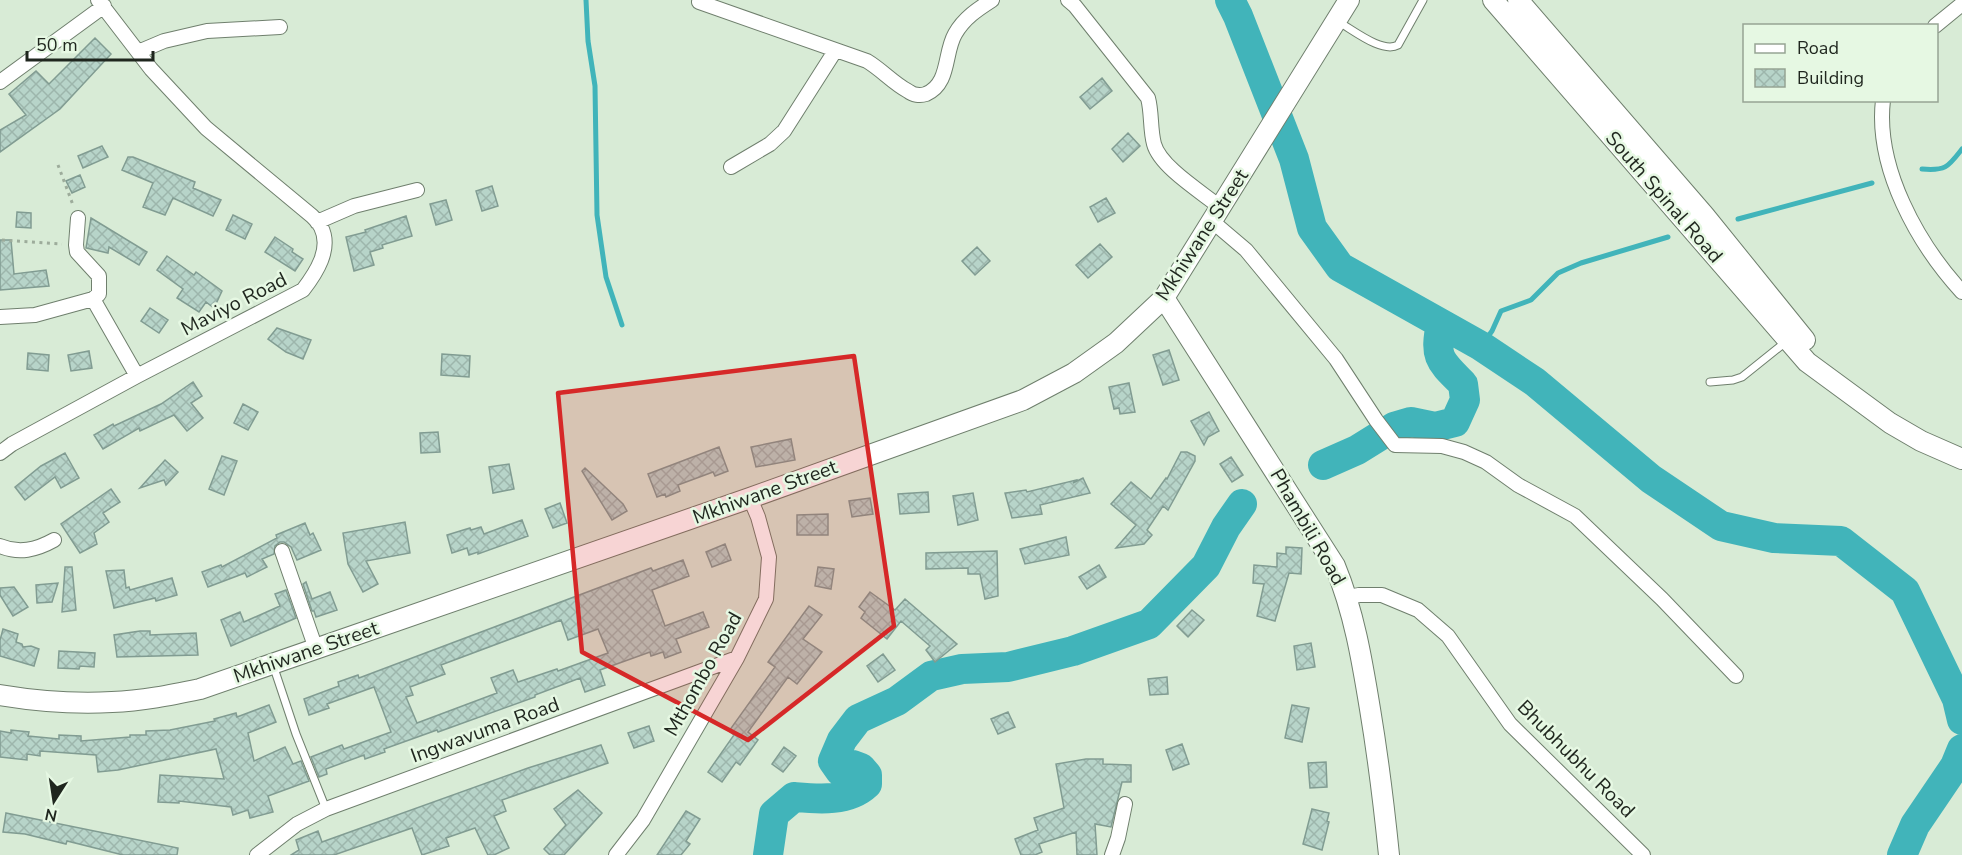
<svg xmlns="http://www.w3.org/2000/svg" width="1962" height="855" font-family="'Nunito Sans',sans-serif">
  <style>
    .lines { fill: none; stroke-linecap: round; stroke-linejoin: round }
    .stream { stroke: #41b4ba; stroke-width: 5 }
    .river { stroke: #41b4ba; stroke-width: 30 }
    .building { fill: url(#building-cross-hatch); stroke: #819c92; stroke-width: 1.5; fill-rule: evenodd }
    .lane-casing { stroke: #6f7f6d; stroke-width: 9 }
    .street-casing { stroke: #6f7f6d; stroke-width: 16 }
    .secondary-casing { stroke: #6f7f6d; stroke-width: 22 }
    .path { stroke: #9dac9b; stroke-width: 3; stroke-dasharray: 3 4.5; stroke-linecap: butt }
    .lane { stroke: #fff; stroke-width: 7 }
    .street { stroke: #fff; stroke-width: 14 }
    .secondary { stroke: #fff; stroke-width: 20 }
    .marked { fill: #d62828; fill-opacity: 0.2; stroke: #d62828; stroke-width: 4.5; stroke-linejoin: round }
    .labels { text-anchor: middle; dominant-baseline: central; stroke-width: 5; stroke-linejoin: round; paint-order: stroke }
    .street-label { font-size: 20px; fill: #1f261e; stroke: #e6f8e3 }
  </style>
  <defs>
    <pattern id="building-cross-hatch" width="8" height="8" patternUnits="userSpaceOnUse" patternTransform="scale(1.5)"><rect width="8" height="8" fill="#b7d4c9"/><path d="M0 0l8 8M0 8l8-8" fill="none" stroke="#9db6ac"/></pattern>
  </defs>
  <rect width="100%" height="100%" fill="#d8ebd6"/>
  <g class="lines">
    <!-- stream -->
    <path class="stream" d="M586,0L588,41L595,86L597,215L606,277L622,325
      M1922,169C1946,171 1948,167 1962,149
      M1738,219L1872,183
      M1481,346L1492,331L1501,311L1531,300L1558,273L1581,263L1668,237
      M1955,766L1962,767"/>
    <!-- river -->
    <path class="river" d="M1230,0L1238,16L1294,159L1312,228L1340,267L1481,346L1535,382L1651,479L1721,526L1774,538L1841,541L1905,591L1957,699L1962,720
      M1323,465L1357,450L1394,427L1411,422L1435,427L1455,422L1465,400L1463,384C1440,361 1434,358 1441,324
      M768,855L774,814L794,797C818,799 848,802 867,784V775L861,768L853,765L840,771L833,761L842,740L858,719L897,701L931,676L962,669L1008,667L1073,651L1149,624L1206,566L1226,527L1242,504
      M1902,855L1915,825L1955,766L1962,749"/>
  </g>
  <!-- building -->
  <path class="building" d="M95,38L111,54L60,109L0,152V130L26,115L9,94L36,71L49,84Z
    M1102,78L1112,91L1090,109L1080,97Z
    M1128,133L1140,146L1123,162L1112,149Z
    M102,146L108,157L83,168L78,156Z
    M128,157H133L195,182L193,188L221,200L213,216L173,198L165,215L143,207L153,183L122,170Z
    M80,175L85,187L72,193L66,181Z
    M492,186L498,206L482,211L476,191Z
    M1106,198L1115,213L1098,222L1090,207Z
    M446,200L452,220L436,225L430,204Z
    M17,212L31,213V228L16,227Z
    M233,215L252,224L245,239L226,230Z
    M406,216L412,236L382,245L383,248L370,252L374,265L354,271L346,237L366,232L365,230Z
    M91,218L147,252L139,265L109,247L108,253L86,248Z
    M275,237L293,249L292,252L303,259L295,271L265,252Z
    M0,240H11L14,274L46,270L49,286L0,290Z
    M1100,244L1112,257L1088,278L1076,265Z
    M977,247L990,261L975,275L962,261Z
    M167,256L194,275L196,272L222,291L214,308L206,302L199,312L177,298L183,289L157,270Z
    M150,308L168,320L159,333L141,321Z
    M277,328L311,340L303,359L286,352L268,339Z
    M1169,350L1179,380L1163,385L1153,355Z
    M89,351L92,368L71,371L68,355Z
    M28,353L49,355L48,371L27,369Z
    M442,354L470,356L469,377L441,375Z
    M193,382L202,396L191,403L203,418L187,431L174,415L140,431L139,428L103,449L94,435L113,424L114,426L161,404Z
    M1129,383L1135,412L1120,414L1119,408L1114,409L1109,387Z
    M243,404L258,412L248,430L234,423Z
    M1209,412L1219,431L1208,437L1204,445L1191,421Z
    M438,432L440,452L421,453L420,433Z
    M791,439L795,460L756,467L751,447Z
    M719,447L728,471L715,476L713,472L678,485L680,491L666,497L665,494L657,497L648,474Z
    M1181,452H1187L1195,456V461L1168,510L1163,506L1147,530L1152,535L1144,544L1116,548L1136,525L1111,504L1131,482L1151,499L1166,478L1167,479Z
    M65,453L79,478L61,488L55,477L25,500L15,487L41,466Z
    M222,456L237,461L224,495L209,489Z
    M1231,457L1243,475L1232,482L1220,464Z
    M165,460L178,472L166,485L164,480L140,488Z
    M509,464L514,489L493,493L489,467Z
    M585,468L623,504L627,511L612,520L582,471Z
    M1083,478L1090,493L1040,505L1042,514L1012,518L1005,493L1026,490L1027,492L1076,480L1073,483Z
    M111,489L120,502L103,513L109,522L94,533L97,544L80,553L61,524Z
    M928,492L929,512L900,514L898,494Z
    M973,493L978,520L958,525L953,496Z
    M870,498L873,514L852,517L849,501Z
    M560,503L567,523L553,528L545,509Z
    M828,514V535H797V515Z
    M522,520L528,536L478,554V552L469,555L467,548L452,553L447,535L470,528L471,530L481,527L484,534Z
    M405,522L410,553L366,561L378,584L363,592L348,564L343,533Z
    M305,523L310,535L313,533L321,550L297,560L291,547L284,542H280L275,546L274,554L262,559L267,567L247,577L245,573L208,587L202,572L221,565L222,567L277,538L276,535Z
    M1066,537L1069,555L1025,564L1020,549Z
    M725,544L731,560L712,567L706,552Z
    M1286,547L1302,548L1301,574L1289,573L1275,621L1257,616L1264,584L1253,583L1254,565L1277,567V553L1286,554Z
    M997,551L998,596L985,599L980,574H968V568L926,569V553Z
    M683,560L689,576L652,590L665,626L703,612L709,627L676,639L681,652L665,658L663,652L651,656L650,652L600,670L605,685L585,692L580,678L535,695V697L438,732L437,730L384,749L385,752L365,759L364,755L326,769L327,774L319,777L311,757L342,745L344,749L391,732L374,687L327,704L329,708L309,715L304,699L339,686L338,682L358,675L359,678L651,568L653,571ZM561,620L568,640L598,629L608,653L558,671L557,669L518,682L513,670L491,678L497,693L417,723L406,697L413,695L410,687L445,674L441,665Z
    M1099,565L1106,577L1087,589L1079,577Z
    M65,567H72L76,610L62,612Z
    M818,567L834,569L831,589L815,586Z
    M124,570L126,588L129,587L130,590L172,578L177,595L156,601L155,598L114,608L106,571Z
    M306,582L312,599L330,592L337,610L316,617L314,611H312L303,584Z
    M58,583L52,602L37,603L36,585Z
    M14,587L28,607L13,616L0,595V588Z
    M286,590L296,618L231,646L221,620L240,612L244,622L280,606L275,594Z
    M870,592L895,610L905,599L957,644L935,662L926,650L930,646L901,621L887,639L861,618L865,612L859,607Z
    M809,606L822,615L803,639L822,652L797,684L788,677L748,732L758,740L740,765L736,762L722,782L708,772L734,735L729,731L775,667L768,662Z
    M1192,610L1204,620L1188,637L1177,626Z
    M3,629L18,634L16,642L22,644L23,647L31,646L39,649L34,666L0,656V640Z
    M140,631H150V635L196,633L198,655L117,657L114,635Z
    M1311,643L1315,667L1297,670L1294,646Z
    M59,651L95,653L94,667L80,666L79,669L58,668Z
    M883,654L895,670L878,682L867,666Z
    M1167,677L1168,694L1150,695L1148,679Z
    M269,705L276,722L248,733L254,761L285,747L293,764L301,761L309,781L268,796L273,812L250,818L248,810L233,815L231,807L179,801V803L158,802L160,775L224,779L216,749L118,770L98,772L96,755L40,751V756L27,754V760L0,757V731L11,733V730L29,732L28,736L59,739V735L81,736V741L130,737V735H146V731L170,730L215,721L214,719L236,713L237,717Z
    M1292,705L1309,708L1302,742L1285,738Z
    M1008,712L1015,727L998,734L991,719Z
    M649,726L654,741L634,748L628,733Z
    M1182,744L1189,764L1173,770L1166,750Z
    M601,745L608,763L502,800L506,811L494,816L509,848L494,855H488L475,828L446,838L449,846L422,855L412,828L334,855H291L299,850L296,840L318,831L322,842L528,768Z
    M784,747L796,756L783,772L772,764Z
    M1086,759H1103V764L1131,765V782H1122L1111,827L1095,824L1097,855H1077L1076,832L1039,844L1042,852L1035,855H1021L1015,839L1038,830L1034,818L1064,808L1056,764Z
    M1326,762L1327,787L1310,788L1308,763Z
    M578,790L602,813L564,855H550L544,849L566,825L554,809Z
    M1312,809L1329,813L1327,821L1329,822L1322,850L1303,844Z
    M686,811L700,819L686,841L690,844L681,855H657Z
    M6,813L178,848L177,855H123L67,841L66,844L25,834L3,832Z"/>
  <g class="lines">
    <defs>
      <path id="lane" d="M1337,21C1352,29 1382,54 1398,45L1423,0
        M1710,382L1733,380L1742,377L1787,341
        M273,665L296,734L326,809"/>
      <path id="street" d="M1068,0L1075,6L1148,98C1152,113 1150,129 1154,144C1160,167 1203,193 1221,208
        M699,2L867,61C882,70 893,83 908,91C913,95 920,96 926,94C950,84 944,53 955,34C964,18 978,9 992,0
        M1935,26L1962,4
        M138,52L164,41L207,31L280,27
        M0,82L104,6
        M1883,100C1875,168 1918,244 1962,292
        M731,167L770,144L784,131L835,51
        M78,218L76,245L77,252L99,276V294L93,299L137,376
        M317,222L354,206L417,190
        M1213,222L1246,250L1336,359L1376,420L1395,445L1442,446L1464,452L1486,462L1518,485L1575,516L1662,599L1736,676
        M0,317L35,315L93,299
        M0,453L12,444L137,376L303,290C316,273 332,249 321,227C319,223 315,219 312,216L206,128L151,69L98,0
        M0,546C19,554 36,550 54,540
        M282,551L316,649
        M1348,597L1359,595H1382L1418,610L1448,636L1510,724L1643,855
        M257,855L297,824L326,809L737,658
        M616,855L643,820L737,658L766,599L769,557L758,517L750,498
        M1112,855L1118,838L1125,804"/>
      <path id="secondary" d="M1493,0L1807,362L1890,423L1921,441L1962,459
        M1518,0L1704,215L1805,340
        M1164,298L1335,566C1354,612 1362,660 1370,709C1378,757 1384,806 1389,855
        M0,695C36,701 75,704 112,702C142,701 171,695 200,689L750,498L1023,400L1074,373L1116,343L1164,298L1349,0"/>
    </defs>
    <!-- lane casing -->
    <use href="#lane" class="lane-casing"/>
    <!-- street casing -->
    <use href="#street" class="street-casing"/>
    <!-- secondary casing -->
    <use href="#secondary" class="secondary-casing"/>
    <!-- path -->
    <path class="path" d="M58,165L73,205
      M2,240L62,244"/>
    <!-- lane -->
    <use href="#lane" class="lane"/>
    <!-- street -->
    <use href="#street" class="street"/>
    <!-- secondary -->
    <use href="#secondary" class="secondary"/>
  </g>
  <!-- marked area -->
  <path class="marked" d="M854,356L894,626L748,740L582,652L558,393Z"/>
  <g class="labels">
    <!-- street labels -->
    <g class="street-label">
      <text transform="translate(1664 197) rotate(49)">South Spinal Road</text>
      <text transform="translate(1202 235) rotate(-57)">Mkhiwane Street</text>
      <text transform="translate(234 304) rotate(-27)">Maviyo Road</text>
      <text transform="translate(765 492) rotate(-20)">Mkhiwane Street</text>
      <text transform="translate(1308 527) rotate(60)">Phambili Road</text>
      <text transform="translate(306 652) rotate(-19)">Mkhiwane Street</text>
      <text transform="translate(703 674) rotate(-61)">Mthombo Road</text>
      <text transform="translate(485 730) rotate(-20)">Ingwavuma Road</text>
      <text transform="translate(1576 759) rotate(45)">Bhubhubhu Road</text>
    </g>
  </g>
  <!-- legend -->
  <rect x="1743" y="24" width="195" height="78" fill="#e6f8e3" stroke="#96a494" stroke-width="1.5"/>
  <rect x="1755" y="44" width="30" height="9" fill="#ffffff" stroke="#96a494" stroke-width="1.5"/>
  <text x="1797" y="54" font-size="18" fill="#1f261e">Road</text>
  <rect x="1755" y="69" width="30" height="18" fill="url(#building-cross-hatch)" stroke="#96a494" stroke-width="1.5"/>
  <text x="1797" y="84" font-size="18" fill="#1f261e">Building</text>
  <!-- north arrow -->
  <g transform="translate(54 801) rotate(192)" stroke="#e6f8e3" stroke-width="4.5" paint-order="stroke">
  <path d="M0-4.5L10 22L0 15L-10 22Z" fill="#1f261e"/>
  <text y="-9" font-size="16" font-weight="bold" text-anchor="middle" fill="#1f261e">N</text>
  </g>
  <!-- scale -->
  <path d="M27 51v9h126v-9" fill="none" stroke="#1f261e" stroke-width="3"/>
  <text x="36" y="51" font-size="18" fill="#1f261e" stroke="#e6f8e3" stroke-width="4.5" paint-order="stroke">50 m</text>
</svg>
